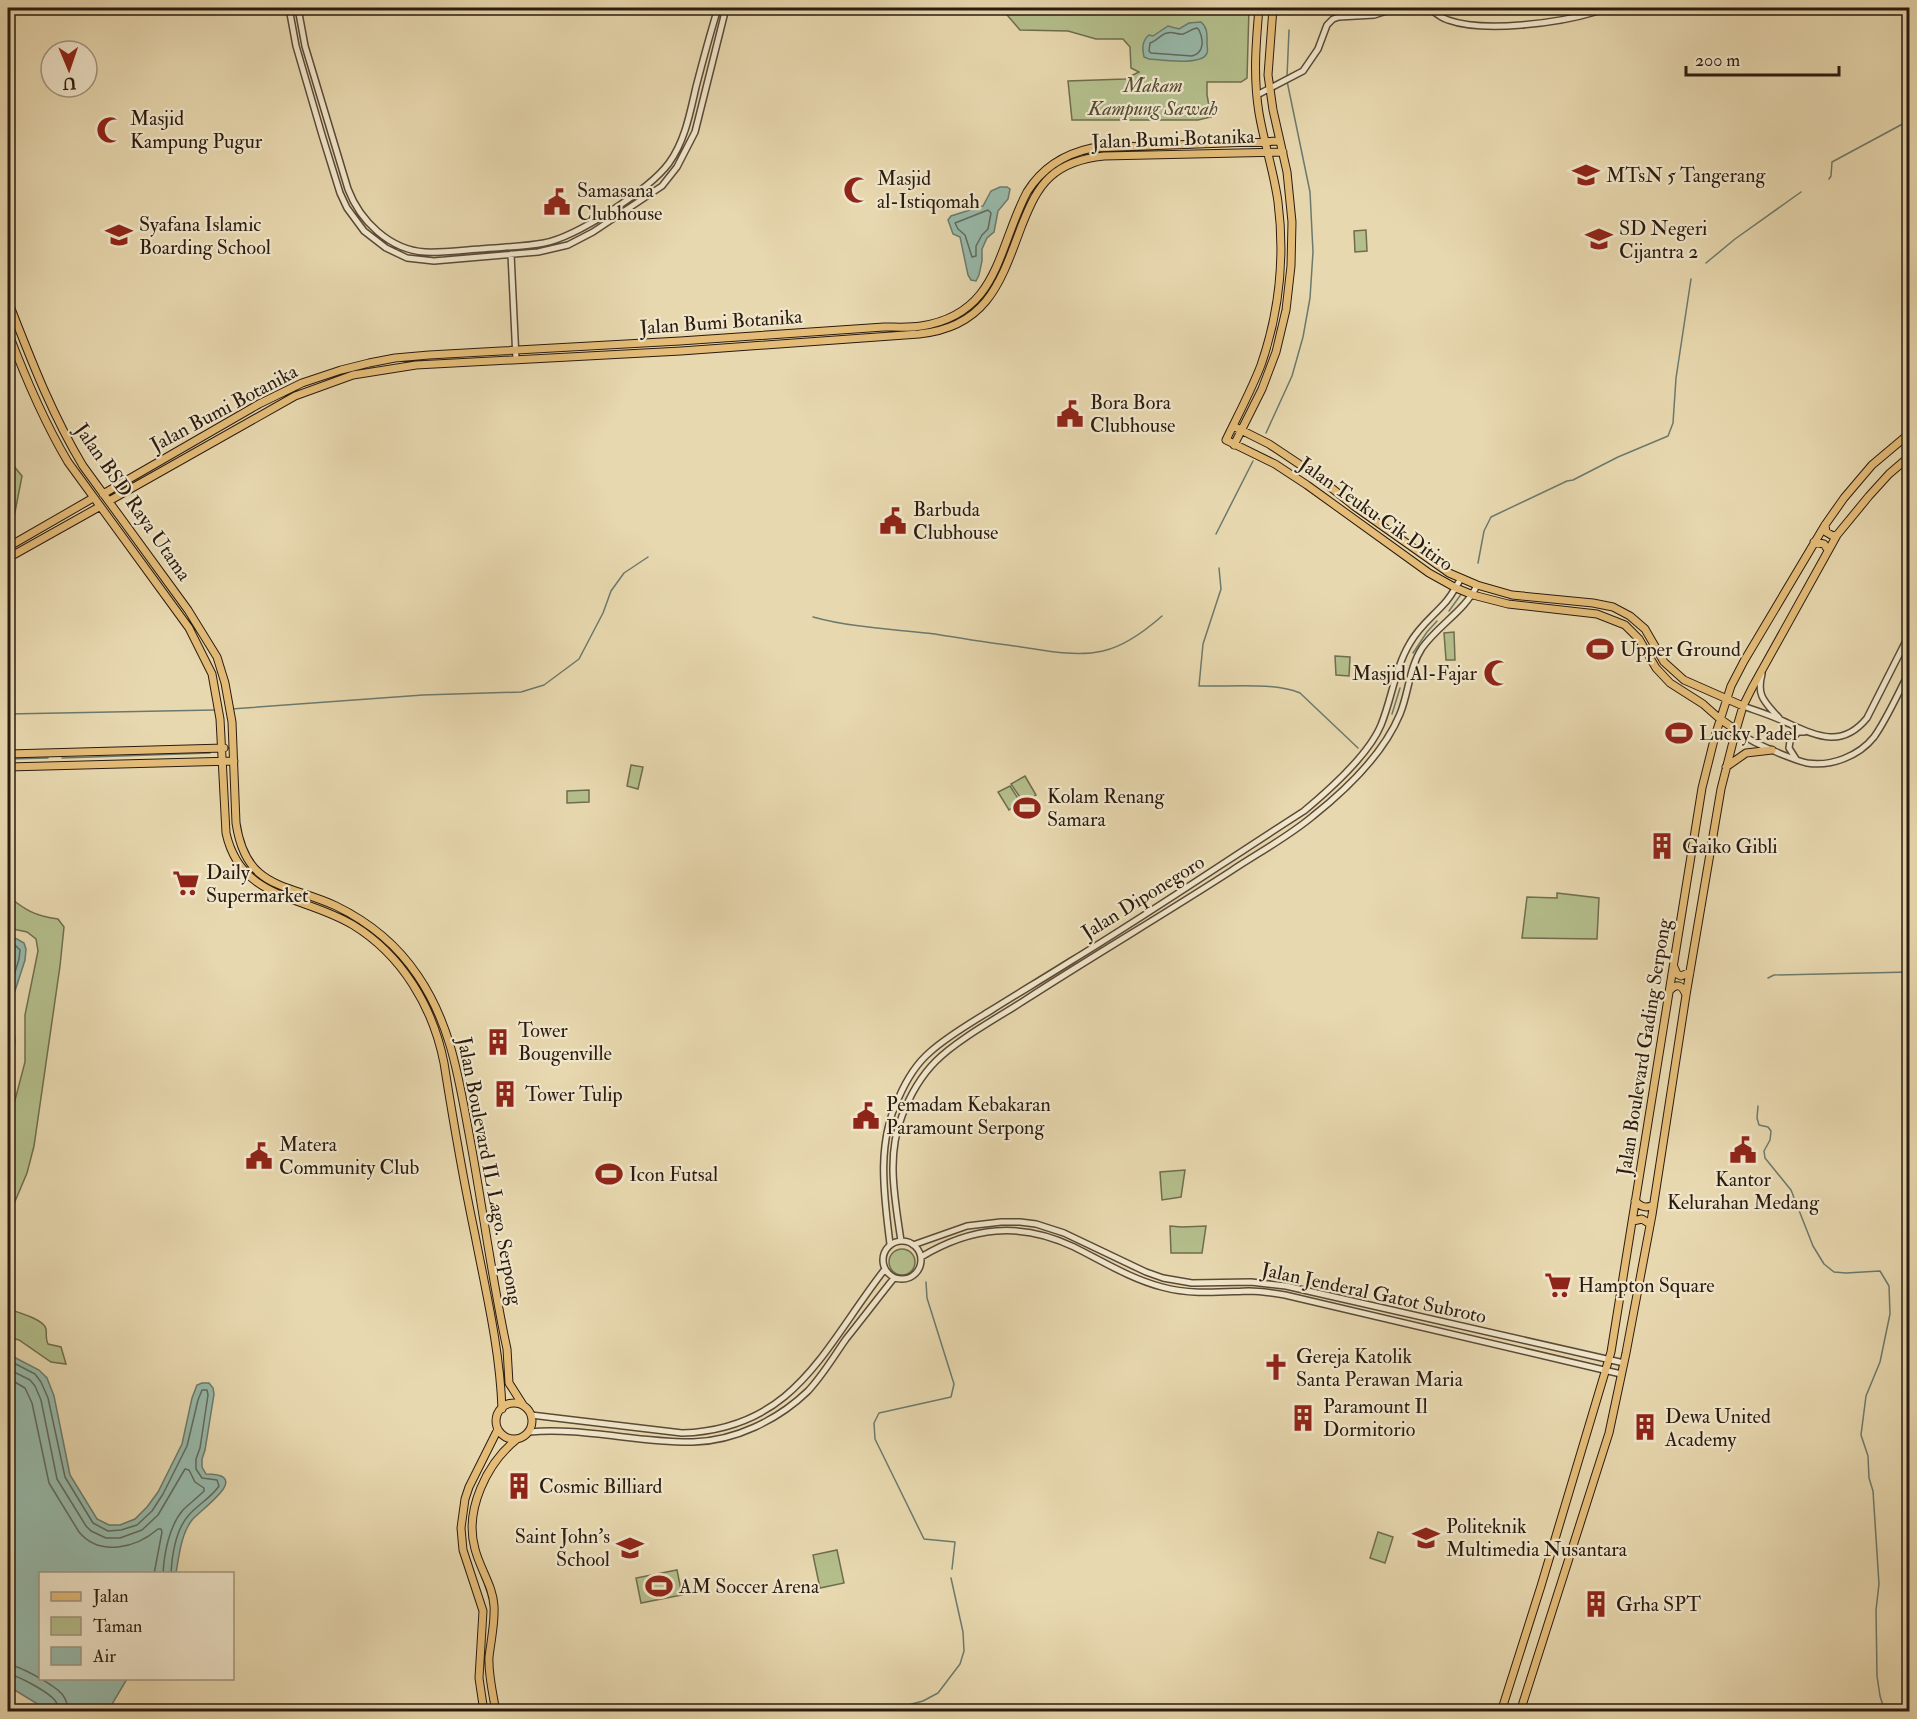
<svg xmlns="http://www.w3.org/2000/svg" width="1917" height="1719" font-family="'IM FELL Double Pica',serif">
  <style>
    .green { fill: #b4bf8c; stroke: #6f6d4e; stroke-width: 1.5 }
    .water { fill: #97baab; stroke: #6b7a6d; stroke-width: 1.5 }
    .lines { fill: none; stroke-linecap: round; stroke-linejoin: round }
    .shore { stroke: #606a5d; stroke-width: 1.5 }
    .stream { stroke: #6b7a6d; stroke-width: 1.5 }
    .minor-casing { stroke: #5a4a37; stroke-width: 8 }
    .major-casing { stroke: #2a1b0f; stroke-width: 9 }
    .minor { stroke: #f0e6cb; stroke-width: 5 }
    .major { stroke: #e4bc78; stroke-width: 7 }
    .labels { text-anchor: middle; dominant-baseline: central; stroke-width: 4.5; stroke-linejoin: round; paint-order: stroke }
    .park-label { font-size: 20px; font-style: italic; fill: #534c34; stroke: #f0e6cb }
    .poi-label { font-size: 20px; fill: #2a1b0f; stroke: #f0e6cb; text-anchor: start }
    .street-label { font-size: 20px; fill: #2a1b0f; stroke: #f0e6cb }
  </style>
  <rect width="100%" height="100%" fill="#e8d8af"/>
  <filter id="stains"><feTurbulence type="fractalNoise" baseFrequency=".00333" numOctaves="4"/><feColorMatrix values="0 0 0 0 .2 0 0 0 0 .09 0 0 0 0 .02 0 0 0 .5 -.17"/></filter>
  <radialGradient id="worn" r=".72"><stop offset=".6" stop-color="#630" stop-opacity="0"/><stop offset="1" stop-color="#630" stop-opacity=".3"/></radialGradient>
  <!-- green -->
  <path class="green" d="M1001,8H1249L1247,78L1241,82H1207V95L1211,117L1198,120H1072L1068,81L1125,79L1139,72L1131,68L1130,47L1123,39H1096L1068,31L1020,30Z
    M1366,230L1367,251L1355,252L1354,231Z
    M8,459L22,476L10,538H8Z
    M1454,632L1455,660H1446L1444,633Z
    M1335,656L1350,657L1349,676L1336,675Z
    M631,765L643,767L638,789L627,786Z
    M1025,776L1036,795L1024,803L1011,784Z
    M1010,786L1021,803L1009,810L998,792Z
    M589,790V802L567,803V791Z
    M1557,893L1599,898L1597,939L1522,938L1527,897L1557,898Z
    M8,896C25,910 35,916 58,919L64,927L60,966L34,1146L27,1173L8,1218V1127L25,1062V1015L38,951L36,939L27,932L8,928Z
    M1185,1170L1181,1197L1162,1200L1160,1172Z
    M1170,1226L1182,1227L1206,1226L1202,1253H1171Z
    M889 1262a13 13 0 1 1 26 0a13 13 0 1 1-26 0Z
    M8,1309C17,1312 44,1319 46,1329C47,1335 45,1338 48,1344L61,1347L66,1364L51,1362L19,1340L8,1337Z
    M1378,1532L1393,1537L1385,1563L1370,1558Z
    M837,1550L844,1583L820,1588L813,1555Z
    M677,1570L682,1595L641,1603L636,1578Z"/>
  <!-- water -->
  <path class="water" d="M1201,22C1208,28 1207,35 1207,44C1207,44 1208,52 1207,53C1203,66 1162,60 1149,59L1144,57C1142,48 1142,41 1149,35L1153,36L1168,26L1179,29L1189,23Z
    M1000,187H1007L1010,189L1008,199L998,211L994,232L987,238L982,249V261L979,275L976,281L971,280L968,275L960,237L953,234L948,220L951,216L983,206L991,191Z
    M8,937L17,939L24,943L26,949L25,960L14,994L11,1013L15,1041L13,1060L8,1075Z
    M8,1354L39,1370L47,1378L54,1396L70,1475L97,1519L109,1525H120L135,1519L147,1507L158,1492L182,1444L192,1398L197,1385L202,1383H209L213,1388L214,1394L205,1450L202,1459V1467L206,1474C254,1474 201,1509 192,1520C181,1534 179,1556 176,1573L40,1574V1678L127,1679L108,1711H49L8,1686Z"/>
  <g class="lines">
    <!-- shore -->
    <path class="shore" d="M1197,28L1199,30C1204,40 1204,53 1192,56L1151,53L1149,51L1150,43C1157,41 1161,34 1167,33C1173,31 1177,35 1183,34C1189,32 1191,29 1197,28Z
      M988,210L991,213L988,229L982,235L976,246V256L972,257L965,235L958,229L955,223Z
      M8,944L15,945L20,950L19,959L8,995
      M8,1360L35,1374L41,1382L48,1398L65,1477L93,1523L108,1531L121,1530L137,1525L152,1511L163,1494L187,1446L198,1400L202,1390H207L208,1395L200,1448L196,1459V1469L202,1478L217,1480L219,1486C211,1498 197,1505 188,1516C176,1530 172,1555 171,1574
      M8,1369L30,1380L35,1386L41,1400L57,1479L86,1526L91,1531L106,1538H120L142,1530L158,1515L185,1469L189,1470L195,1482L204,1488V1491C197,1498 189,1504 183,1510C169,1526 164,1554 163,1574
      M8,1378L25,1388L32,1403L49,1483L79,1532C100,1557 136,1548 158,1529H161L162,1532L154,1574
      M8,1665C19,1665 54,1685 62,1694C66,1699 68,1705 68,1712
      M8,1674C17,1675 51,1693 56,1702C59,1706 59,1707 59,1712"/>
    <!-- stream -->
    <path class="stream" d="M1290,15L1291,8
      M1287,77L1289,30
      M1829,179L1831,176L1832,162L1910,120
      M1706,263L1735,239L1801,192
      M1266,433L1292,376L1303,337L1310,298L1313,252L1310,192L1287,81
      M1216,534L1253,461
      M1478,563L1484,531L1491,517L1567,481L1573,480L1618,457L1668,436L1673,423L1676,378L1691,279
      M1219,568L1221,589L1203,644L1199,686C1228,687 1275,682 1300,693L1358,748
      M1449,611L1462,593
      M813,617C853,628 894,629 935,634C964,639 992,643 1021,647C1047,651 1077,657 1103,651C1125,646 1145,631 1162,616
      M1413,653L1427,632L1437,621
      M1401,680L1405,673
      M231,709L423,695L521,692L544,685L579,659L603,613L611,591L624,573L648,557
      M8,714L214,710
      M1392,714L1400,688
      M62,758L210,753
      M8,759L48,758
      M1768,978L1774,975L1910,972
      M1758,1106L1757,1118L1759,1125L1768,1127L1771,1131L1770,1140L1764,1151L1765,1158L1791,1190L1813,1246L1824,1264L1834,1272L1846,1273L1880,1271L1889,1286L1890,1314L1880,1362L1866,1396L1861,1435L1868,1456L1869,1478L1873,1491L1879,1584L1876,1610L1877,1676L1880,1696L1885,1712
      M926,1282L927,1298L954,1384L951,1397L879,1413L874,1423L875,1439L924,1539L955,1542L952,1569
      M869,1712L878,1708L900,1707L923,1701L938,1693L960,1664L964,1651L963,1632L951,1578"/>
    <defs>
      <path id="minor" d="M289,8L296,46L322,135L340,193L347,208L364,231L386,248L407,258L434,261L538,252L568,245L593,232L662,186L677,167L695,132L726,8
        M298,8L305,46L348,189C360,221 390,250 425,252C443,253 462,250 480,249C501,247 523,247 544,243C576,237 649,190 669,163C685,141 690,113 696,87C703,60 710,34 718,8
        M1429,8C1434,12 1441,18 1448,20C1484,33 1559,23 1595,12L1593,8
        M1257,95L1303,71L1318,49L1327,25L1333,19L1339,17L1374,15L1396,8
        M511,254L516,359
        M1762,674C1756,696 1765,702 1779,718
        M1743,706C1757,711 1770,715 1783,721C1815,735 1841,750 1867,718L1910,633
        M1736,730C1749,741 1765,747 1781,754C1789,757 1798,761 1807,763C1831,767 1859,756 1874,737C1887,719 1899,691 1910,671
        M1796,759L1789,748L1790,741L1798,732H1804
        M883 1260a19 19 0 1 1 38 0a19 19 0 1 1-38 0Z
        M901,1241C895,1199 886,1156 902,1116C910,1095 921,1076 936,1061C958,1039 999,1017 1025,1000C1093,956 1163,915 1231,871C1258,853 1288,837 1313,816C1347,789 1383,755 1400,714C1409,692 1409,668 1422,648C1438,625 1466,610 1477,585
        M890,1244C884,1195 876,1143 899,1097C906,1081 916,1064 930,1052C948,1036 969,1024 990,1011C1017,994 1044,978 1071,961C1150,913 1226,861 1304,811C1328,791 1369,754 1381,725C1392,698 1395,668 1410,643C1419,627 1431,618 1443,605C1451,597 1456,587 1461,578
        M913,1245L967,1226L1001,1222H1020L1036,1224L1064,1233L1146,1272L1163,1278L1192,1283L1251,1282L1286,1286L1624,1363
        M921,1257C971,1227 1020,1221 1074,1247C1102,1261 1131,1279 1162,1287C1191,1295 1219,1292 1249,1291C1261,1291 1273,1293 1285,1295L1621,1374
        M531,1415L682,1433C796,1429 824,1347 885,1269
        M529,1432C583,1427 638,1443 693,1442C735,1441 778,1420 808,1391C823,1375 834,1356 846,1339C862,1319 878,1298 894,1278"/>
      <path id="major" d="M1259,8C1256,43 1253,77 1259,113C1264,143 1274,172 1278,202C1285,257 1279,313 1261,365C1251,391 1238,415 1226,440L1275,464L1307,485L1429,573L1456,588L1473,595L1508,604L1597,614L1625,625L1639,639L1656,668L1670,683L1703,704L1720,719L1736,730
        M8,301C30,357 51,413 83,466L188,610L217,657L225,683L232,722L236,823C246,890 286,883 336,906C369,922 398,946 418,976C452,1026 459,1081 470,1139C483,1209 492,1280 507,1349L509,1383L523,1405
        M8,332C25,377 43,420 68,462L189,628L212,674L220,719L226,833C241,901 304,895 353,925C402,955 433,1007 444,1063C453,1120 463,1178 475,1235C486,1292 500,1350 502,1409
        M1233,426L1269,444L1314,474L1354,506L1449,573L1477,585L1512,595L1593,603L1613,607L1630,616L1645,629L1664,662L1684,680L1743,706
        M1234,445L1262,389L1276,352L1286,310L1291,266L1292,222L1287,172L1273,110L1268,75L1273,8
        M103,494L259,404L302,383L341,370L369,363L395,358L429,355L680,341L884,327C896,327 909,328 921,326C999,314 997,249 1027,192C1042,168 1064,154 1092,148L1280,141
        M109,501L295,396L353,375L416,365L681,351L919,334C988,327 1001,281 1022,225C1029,208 1036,190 1050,177C1065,163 1084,158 1104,156L1283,152
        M1825,525L1826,532L1833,536L1837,535
        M1814,542L1824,544L1828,550
        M8,547L93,498
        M8,558L99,507
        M8,754L224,748
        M8,767L234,761
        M1726,767L1746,753L1772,750
        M1674,967L1677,974L1681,976L1690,972
        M1670,990C1678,983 1682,985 1686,995
        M1635,1201C1641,1207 1646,1209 1653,1205
        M1633,1221L1642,1219L1650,1224
        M496 1421a18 18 0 1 1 36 0a18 18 0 1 1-36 0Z
        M484,1712L479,1678L483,1611L463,1550L461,1528L465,1499L469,1487L498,1429
        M496,1712C493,1694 488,1674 489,1657C491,1640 495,1623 494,1606C493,1586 480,1569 475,1549C464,1510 487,1463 517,1439
        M1501,1712L1541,1586L1611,1352L1702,788L1715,736L1731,686L1744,661L1825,525L1844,498L1872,465L1910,433
        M1520,1712L1609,1433L1626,1353L1652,1215L1686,995L1721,789L1736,730L1743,706L1752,688L1837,535L1869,496L1889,474L1910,456"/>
    </defs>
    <!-- minor casing -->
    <use href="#minor" class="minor-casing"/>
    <!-- major casing -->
    <use href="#major" class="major-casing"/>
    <!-- minor -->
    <use href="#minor" class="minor"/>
    <!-- major -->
    <use href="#major" class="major"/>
  </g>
  <!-- icons -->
  <defs>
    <symbol id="mosque-bare" viewBox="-9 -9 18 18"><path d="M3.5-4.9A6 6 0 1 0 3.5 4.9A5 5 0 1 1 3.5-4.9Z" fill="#8f2418" stroke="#f0e6cb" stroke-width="2.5" paint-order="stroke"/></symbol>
    <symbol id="school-bare" viewBox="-9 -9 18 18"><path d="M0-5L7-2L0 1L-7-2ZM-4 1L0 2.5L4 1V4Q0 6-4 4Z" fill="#8f2418" stroke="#f0e6cb" stroke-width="2.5" paint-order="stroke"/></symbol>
    <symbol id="civic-bare" viewBox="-9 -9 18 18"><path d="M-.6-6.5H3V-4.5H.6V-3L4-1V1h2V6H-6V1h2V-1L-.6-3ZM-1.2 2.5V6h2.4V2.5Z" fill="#8f2418" stroke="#f0e6cb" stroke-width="2.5" paint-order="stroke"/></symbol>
    <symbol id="stadium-bare" viewBox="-9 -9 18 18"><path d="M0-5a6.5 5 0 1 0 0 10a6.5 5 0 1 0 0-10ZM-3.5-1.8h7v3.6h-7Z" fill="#8f2418" stroke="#f0e6cb" stroke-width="2.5" paint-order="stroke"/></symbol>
    <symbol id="building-bare" viewBox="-9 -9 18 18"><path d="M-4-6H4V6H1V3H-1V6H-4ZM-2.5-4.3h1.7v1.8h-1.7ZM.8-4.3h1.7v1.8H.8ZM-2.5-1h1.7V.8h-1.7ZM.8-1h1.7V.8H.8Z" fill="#8f2418" stroke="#f0e6cb" stroke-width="2.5" paint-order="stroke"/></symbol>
    <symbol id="supermarket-bare" viewBox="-9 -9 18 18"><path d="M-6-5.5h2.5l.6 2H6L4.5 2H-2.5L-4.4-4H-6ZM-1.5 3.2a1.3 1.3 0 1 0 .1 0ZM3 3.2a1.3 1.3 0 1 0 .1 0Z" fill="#8f2418" stroke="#f0e6cb" stroke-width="2.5" paint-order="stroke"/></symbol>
    <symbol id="church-bare" viewBox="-9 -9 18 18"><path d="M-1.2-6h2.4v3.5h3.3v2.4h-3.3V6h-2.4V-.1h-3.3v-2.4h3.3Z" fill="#8f2418" stroke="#f0e6cb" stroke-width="2.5" paint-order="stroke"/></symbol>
    <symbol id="university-bare" viewBox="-9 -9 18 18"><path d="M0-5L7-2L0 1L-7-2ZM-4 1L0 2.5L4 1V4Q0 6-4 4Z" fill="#8f2418" stroke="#f0e6cb" stroke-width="2.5" paint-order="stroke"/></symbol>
  </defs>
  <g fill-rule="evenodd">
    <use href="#mosque-bare" x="91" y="111" width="38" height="38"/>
    <use href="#school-bare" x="1567" y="156" width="38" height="38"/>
    <use href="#mosque-bare" x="838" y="171" width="38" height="38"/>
    <use href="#civic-bare" x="538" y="183" width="38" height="38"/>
    <use href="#school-bare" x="100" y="216" width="38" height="38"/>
    <use href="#school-bare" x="1580" y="220" width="38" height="38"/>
    <use href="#civic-bare" x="1051" y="395" width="38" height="38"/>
    <use href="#civic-bare" x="874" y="502" width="38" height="38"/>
    <use href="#stadium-bare" x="1581" y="630" width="38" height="38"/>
    <use href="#mosque-bare" x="1478" y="654" width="38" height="38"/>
    <use href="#stadium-bare" x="1660" y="714" width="38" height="38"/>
    <use href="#stadium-bare" x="1008" y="789" width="38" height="38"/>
    <use href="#building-bare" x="1643" y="827" width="38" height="38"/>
    <use href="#supermarket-bare" x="167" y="864" width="38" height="38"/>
    <use href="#building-bare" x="479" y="1023" width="38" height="38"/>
    <use href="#building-bare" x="486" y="1075" width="38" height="38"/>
    <use href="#civic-bare" x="847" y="1097" width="38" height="38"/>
    <use href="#civic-bare" x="1724" y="1131" width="38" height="38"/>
    <use href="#civic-bare" x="240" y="1137" width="38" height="38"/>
    <use href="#stadium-bare" x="590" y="1155" width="38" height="38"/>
    <use href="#supermarket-bare" x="1539" y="1266" width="38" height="38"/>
    <use href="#church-bare" x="1257" y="1348" width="38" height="38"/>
    <use href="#building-bare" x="1284" y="1399" width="38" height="38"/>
    <use href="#building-bare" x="1626" y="1408" width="38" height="38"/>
    <use href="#building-bare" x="500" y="1467" width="38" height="38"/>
    <use href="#university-bare" x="1407" y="1519" width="38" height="38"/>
    <use href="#school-bare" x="611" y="1529" width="38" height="38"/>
    <use href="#stadium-bare" x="640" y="1567" width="38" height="38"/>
    <use href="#building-bare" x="1577" y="1585" width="38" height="38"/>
  </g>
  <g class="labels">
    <!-- park labels -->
    <g class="park-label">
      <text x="1153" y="85">Makam<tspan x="1153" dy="23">Kampung Sawah</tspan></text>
    </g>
    <!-- poi labels -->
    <g class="poi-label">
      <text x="130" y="118">Masjid<tspan x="130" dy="23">Kampung Pugur</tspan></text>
      <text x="1606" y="175">MTsN 5 Tangerang</text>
      <text x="877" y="178">Masjid<tspan x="877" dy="23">al-Istiqomah</tspan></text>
      <text x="577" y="190">Samasana<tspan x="577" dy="23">Clubhouse</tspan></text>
      <text x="139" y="224">Syafana Islamic<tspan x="139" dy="23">Boarding School</tspan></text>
      <text x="1619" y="228">SD Negeri<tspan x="1619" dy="23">Cijantra 2</tspan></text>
      <text x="1090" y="402">Bora Bora<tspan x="1090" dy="23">Clubhouse</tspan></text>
      <text x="913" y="509">Barbuda<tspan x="913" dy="23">Clubhouse</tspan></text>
      <text x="1620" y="649">Upper Ground</text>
      <text x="1477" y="673" text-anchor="end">Masjid Al-Fajar</text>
      <text x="1699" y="733">Lucky Padel</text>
      <text x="1047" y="796">Kolam Renang<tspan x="1047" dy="23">Samara</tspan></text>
      <text x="1682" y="846">Gaiko Gibli</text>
      <text x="206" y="872">Daily<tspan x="206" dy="23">Supermarket</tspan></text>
      <text x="518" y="1030">Tower<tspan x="518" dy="23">Bougenville</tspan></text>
      <text x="525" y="1094">Tower Tulip</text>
      <text x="886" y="1104">Pemadam Kebakaran<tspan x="886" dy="23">Paramount Serpong</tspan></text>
      <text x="279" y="1144">Matera<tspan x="279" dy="23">Community Club</tspan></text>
      <text x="629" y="1174">Icon Futsal</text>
      <text x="1743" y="1179" text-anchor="middle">Kantor<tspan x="1743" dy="23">Kelurahan Medang</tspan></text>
      <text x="1578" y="1285">Hampton Square</text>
      <text x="1296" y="1356">Gereja Katolik<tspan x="1296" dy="23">Santa Perawan Maria</tspan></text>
      <text x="1323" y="1406">Paramount Il<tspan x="1323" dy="23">Dormitorio</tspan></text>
      <text x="1665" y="1416">Dewa United<tspan x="1665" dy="23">Academy</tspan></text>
      <text x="539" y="1486">Cosmic Billiard</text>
      <text x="1446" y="1526">Politeknik<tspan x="1446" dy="23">Multimedia Nusantara</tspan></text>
      <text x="610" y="1536" text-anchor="end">Saint John's<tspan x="610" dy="23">School</tspan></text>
      <text x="679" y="1586">AM Soccer Arena</text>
      <text x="1616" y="1604">Grha SPT</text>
    </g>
    <!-- street labels -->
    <g class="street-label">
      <text transform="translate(1173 139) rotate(-2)">Jalan Bumi Botanika</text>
      <text transform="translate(721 322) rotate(-4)">Jalan Bumi Botanika</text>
      <text transform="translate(224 408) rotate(-28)">Jalan Bumi Botanika</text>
      <text transform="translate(133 502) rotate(55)">Jalan BSD Raya Utama</text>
      <text transform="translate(1376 514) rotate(35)">Jalan Teuku Cik Ditiro</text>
      <text transform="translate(1143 897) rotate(-32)">Jalan Diponegoro</text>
      <text transform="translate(1644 1047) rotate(-81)">Jalan Boulevard Gading Serpong</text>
      <text transform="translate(490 1171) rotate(79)">Jalan Boulevard IL Lago. Serpong</text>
      <text transform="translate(1374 1293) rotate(12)">Jalan Jenderal Gatot Subroto</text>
    </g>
  </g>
  <!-- margin -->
  <rect width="1917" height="1719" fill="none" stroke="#e8d8af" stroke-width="30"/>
  <rect x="9" y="9" width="1899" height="1701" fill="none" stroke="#2a1b0f" stroke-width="3"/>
  <rect x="15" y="15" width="1887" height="1689" fill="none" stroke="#2a1b0f" stroke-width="1.5"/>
  <!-- legend -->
  <rect x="39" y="1572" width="195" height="108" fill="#f0e6cb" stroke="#a19580" stroke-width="1.5"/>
  <rect x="51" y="1592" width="30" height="9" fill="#e4bc78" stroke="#a19580" stroke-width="1.5"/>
  <text x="93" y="1602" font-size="18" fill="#2a1b0f">Jalan</text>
  <rect x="51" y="1617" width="30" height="18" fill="#b4bf8c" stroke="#a19580" stroke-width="1.5"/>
  <text x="93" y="1632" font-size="18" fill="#2a1b0f">Taman</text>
  <rect x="51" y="1647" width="30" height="18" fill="#97baab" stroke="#a19580" stroke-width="1.5"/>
  <text x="93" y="1662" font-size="18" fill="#2a1b0f">Air</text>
  <!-- north arrow -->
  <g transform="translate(69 69) rotate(178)"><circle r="28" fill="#f0e6cb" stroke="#a19580" stroke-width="1.5"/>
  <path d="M0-4.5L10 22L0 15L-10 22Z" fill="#8f2418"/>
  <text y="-9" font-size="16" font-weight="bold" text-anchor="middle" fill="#2a1b0f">U</text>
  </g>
  <!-- scale -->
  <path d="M1686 66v9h153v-9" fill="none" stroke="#2a1b0f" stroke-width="3"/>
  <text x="1695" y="66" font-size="18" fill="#2a1b0f" stroke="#f0e6cb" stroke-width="4.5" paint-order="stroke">200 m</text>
  <rect width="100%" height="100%" filter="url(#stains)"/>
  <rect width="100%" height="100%" fill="url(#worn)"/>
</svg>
